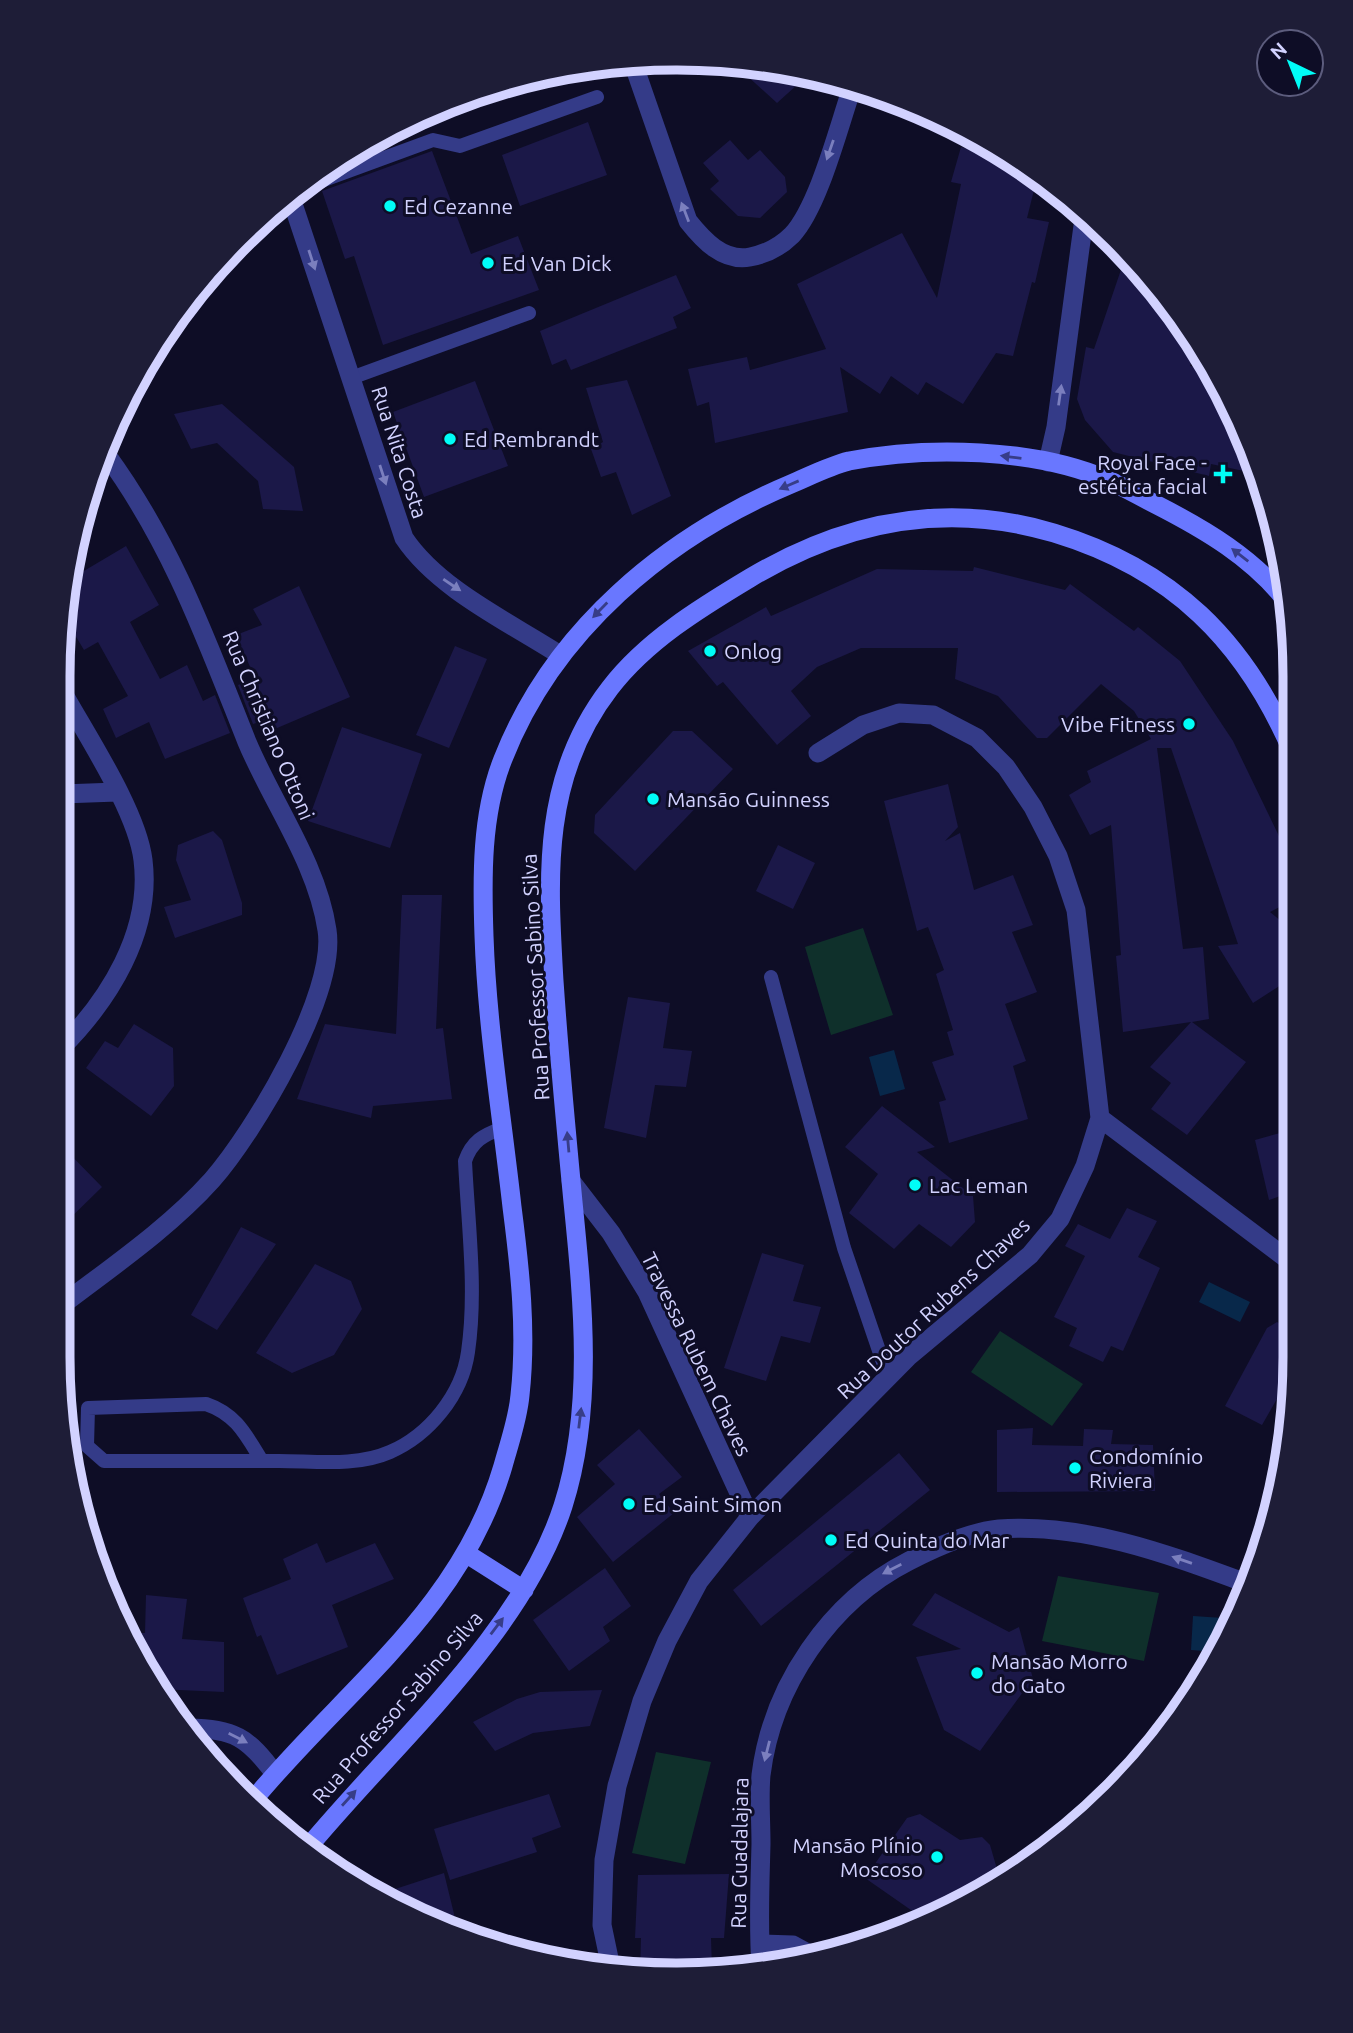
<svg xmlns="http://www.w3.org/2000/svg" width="1353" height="2033" font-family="Ubuntu,sans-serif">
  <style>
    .green { fill: #0f302b }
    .water { fill: #08284a }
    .building { fill: #1b1848 }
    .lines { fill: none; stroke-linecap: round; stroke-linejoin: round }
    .service { stroke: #343b88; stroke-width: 14 }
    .minor { stroke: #343b88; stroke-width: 19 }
    .secondary { stroke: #6977ff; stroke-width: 19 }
    .oneway { fill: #7b7fbe }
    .oneway2 { fill: #373d88 }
    .poi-dot { fill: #00fdf7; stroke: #0e0d26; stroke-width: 2.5 }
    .labels { text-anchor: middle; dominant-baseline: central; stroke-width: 6; stroke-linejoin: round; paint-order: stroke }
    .poi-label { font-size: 21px; fill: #d2d2ff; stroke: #0e0d26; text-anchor: start }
    .street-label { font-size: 21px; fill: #d2d2ff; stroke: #0e0d26 }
    .rim { fill: none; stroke: #d2d2ff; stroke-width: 9 }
  </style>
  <rect width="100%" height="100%" fill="#0e0d26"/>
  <!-- green -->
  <path class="green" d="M558,72L369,143C425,108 493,83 558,72Z
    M863,928L893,1015L831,1035L805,947Z
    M1000,1331L1083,1384L1052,1426L971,1372Z
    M1058,1576L1159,1593L1144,1661L1042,1641Z
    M656,1752L711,1762L685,1864L632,1853Z"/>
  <!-- water -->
  <path class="water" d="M894,1050L905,1089L880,1096L869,1057Z
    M1209,1282L1250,1302L1240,1322L1199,1302Z
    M1193,1616L1223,1618L1231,1631L1217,1652L1191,1650Z"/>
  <!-- building -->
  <path class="building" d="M732,62L758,63L808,75L777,103Z
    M588,122L607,175L520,206L502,155Z
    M977,137L1037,178L1027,218L1049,222L1035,283L1032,282L1013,356L996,353L963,404L926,382L918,395L891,376L880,394L840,367L848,412L715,443L709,402L697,406L688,369L747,357L750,370L826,349L797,284L902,233L937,298L961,184L951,182L961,147L975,151Z
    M730,140L748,160L760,150L785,177L787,192L760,218L738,216L710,189L719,181L703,163Z
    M432,151L471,254L518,236L539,290L383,345L354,256L345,259L322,191Z
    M1126,255L1168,300L1197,347L1190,366L1211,370L1232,403L1258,474L1211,464L1209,476L1113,452L1085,420L1077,399L1086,347L1094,349Z
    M676,275L691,308L673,317L677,328L571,370L566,359L552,365L540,331Z
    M627,380L671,496L632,515L616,472L601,477L591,449L603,442L586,388Z
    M475,381L508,466L424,497L393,412Z
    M222,404L294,467L303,511L263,509L258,481L217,443L191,449L174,414Z
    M126,546L159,605L130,622L160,679L187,665L203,701L215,695L230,733L165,759L149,722L116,738L103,709L128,696L98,642L84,650L63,615L67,581Z
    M974,567L1065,590L1070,584L1134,631L1138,627L1180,661L1233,741L1293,865V900L1270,912L1292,930V978L1253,1003L1218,946L1238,944L1171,748H1157L1183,949L1203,947L1209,1019L1192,1022L1246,1062L1187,1135L1151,1109L1171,1083L1150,1067L1191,1022L1123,1032L1116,956L1121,955L1111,825L1090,835L1069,795L1091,782L1087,771L1151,739L1134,711L1101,684L1047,738H1037L998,696L955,679L958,648H861L817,667L791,691L811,716L777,745L723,682L717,686L688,651L766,607L771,616L877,569L973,571Z
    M299,586L350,697L263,734L259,722L253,724L238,685L255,678L236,635L262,625L253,609Z
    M455,646L487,659L449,748L416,735Z
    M342,727L422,754L390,848L308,821Z
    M673,731H692L733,769L635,871L594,833L595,815Z
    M948,784L958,827L945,841L960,833L974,890L1013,875L1033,925L1012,932L1037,992L1005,1004L1026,1061L1013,1066L1028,1119L949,1143L939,1102L946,1100L932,1062L954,1055L947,1032L953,1030L936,974L944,970L928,927L917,931L884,801Z
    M213,831L222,840L242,903V915L175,938L164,907L191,900L176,860L178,845Z
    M778,845L815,863L793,909L756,891Z
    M402,895H442L436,1029L443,1028L452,1099L373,1106L371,1118L297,1099L325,1024L396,1034Z
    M628,997L670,1003L663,1048L692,1051L686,1087L655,1085L646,1138L604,1128Z
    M134,1024L173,1048L174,1086L151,1116L86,1068L105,1041L118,1048Z
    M882,1106L935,1147L917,1152L973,1196L975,1222L951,1247L919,1224L894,1249L849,1213L878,1174L845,1147Z
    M1291,1130V1192L1269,1200L1255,1140Z
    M59,1143L102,1187L59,1229Z
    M1127,1208L1157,1221L1138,1257L1160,1268L1123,1351L1111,1346L1103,1362L1069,1346L1077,1328L1054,1317L1085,1256L1065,1246L1078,1224L1110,1239Z
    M241,1227L276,1244L217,1330L191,1315Z
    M762,1253L804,1265L793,1301L821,1307L810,1343L781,1336L766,1381L724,1368Z
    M315,1264L351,1281L362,1309L334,1355L292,1373L256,1353Z
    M1277,1322L1290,1329V1376L1262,1425L1225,1406L1267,1328Z
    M1033,1428L1032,1445L1083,1446L1084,1429L1113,1430L1111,1444L1153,1445L1155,1491L997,1492V1430Z
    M639,1429L682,1477L659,1494L674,1513L613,1562L577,1517L615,1484L597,1465Z
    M899,1453L930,1490L761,1626L733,1590Z
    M317,1543L326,1563L375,1543L394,1579L332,1605L348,1647L277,1675L261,1635L257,1637L243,1598L291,1579L283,1559Z
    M605,1568L631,1606L603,1627L610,1641L569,1671L533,1620Z
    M935,1593L1009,1632L1019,1627L1036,1690L1023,1692L980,1751L944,1730L916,1657L961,1649L912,1625Z
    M146,1595L187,1599L182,1639L224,1642V1692L157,1689L129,1633H145Z
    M602,1690L590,1726L533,1733L495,1751L473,1722L517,1699L540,1692Z
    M549,1794L561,1827L532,1838L537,1852L450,1880L434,1829Z
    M920,1814L960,1840L982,1837L990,1845L997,1869L978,1895L921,1917L865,1878L907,1818Z
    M444,1873L456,1922L440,1928L380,1894Z
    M729,1874L724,1938H711L712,1969L640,1974L641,1938H635L638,1875Z"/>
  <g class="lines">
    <!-- service -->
    <path class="service" d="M294,191L433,140L460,146L597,97
      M351,378L529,313
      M771,977L844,1248L888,1377
      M262,1461C246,1435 236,1414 206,1404L88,1408L87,1446L104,1461C163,1461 221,1461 279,1461C315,1461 356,1467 390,1452C429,1435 462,1395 468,1352C477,1290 468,1224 465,1161C472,1141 483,1135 503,1128"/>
    <!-- minor -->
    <path class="minor" d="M632,60L688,221C703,240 723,262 750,257C766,254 780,247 792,235C819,206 839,125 853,85
      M290,195L404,538C438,589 509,622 560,655
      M1048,462L1056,427L1085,211
      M62,794L117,792
      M60,1049C109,1000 152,932 143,860C137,811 87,736 62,691
      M1100,1118L1291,1262
      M571,1181L611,1233L647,1292L750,1517
      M58,1308C110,1268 168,1229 212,1180C254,1132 337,994 327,930C317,863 273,804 247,742C206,639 172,544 106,454
      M188,1728C234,1729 248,1737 275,1774
      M760,1944L793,1945L815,1957
      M761,1966C758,1925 760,1884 761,1844C761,1821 759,1797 761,1775C772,1686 830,1601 909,1561C936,1547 969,1532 999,1529C1085,1523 1167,1554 1246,1583
      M611,1968L602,1925L604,1860L617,1786L642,1701L667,1641L699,1581L750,1517L908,1357L1030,1255L1060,1219L1085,1166L1100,1118L1076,910L1058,856L1033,807L1006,767L977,738L933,715L899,713L863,725L818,753"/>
    <!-- secondary -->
    <path class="secondary" d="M467,1554L524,1590
      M254,1799C345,1689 461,1610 503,1466C509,1444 518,1419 520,1395C527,1332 520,1269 512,1207C502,1117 487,1026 484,936C482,878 481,814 503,759C553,631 665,537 791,484C810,476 829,466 849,461C927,446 1035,448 1108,480C1124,487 1139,496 1155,504C1204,529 1254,558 1288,603
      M305,1851C391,1746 521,1636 563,1506C594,1409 583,1302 573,1202C566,1129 559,1055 554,981C548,877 541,777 610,688C646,641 700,608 750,578C845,521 947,501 1054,533C1173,569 1245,641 1293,753"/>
  </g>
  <!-- one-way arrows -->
  <defs><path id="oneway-solid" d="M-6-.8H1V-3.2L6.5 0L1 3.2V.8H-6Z" transform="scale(1.75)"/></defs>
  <g class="oneway">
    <use href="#oneway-solid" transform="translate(830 150) rotate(109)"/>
    <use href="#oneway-solid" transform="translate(685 212) rotate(-111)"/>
    <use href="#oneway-solid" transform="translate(312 260) rotate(72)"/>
    <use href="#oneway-solid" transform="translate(1060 395) rotate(-82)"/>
    <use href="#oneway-solid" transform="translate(383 475) rotate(72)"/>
    <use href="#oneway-solid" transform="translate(452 585) rotate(34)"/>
    <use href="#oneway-solid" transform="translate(1182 1560) rotate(-161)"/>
    <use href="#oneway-solid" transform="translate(892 1569) rotate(153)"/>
    <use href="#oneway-solid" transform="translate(238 1738) rotate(27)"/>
    <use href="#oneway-solid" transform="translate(767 1751) rotate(104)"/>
  </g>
  <g class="oneway2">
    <use href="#oneway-solid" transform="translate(1011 457) rotate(-173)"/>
    <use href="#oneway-solid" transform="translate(789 485) rotate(157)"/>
    <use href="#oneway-solid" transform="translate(1240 555) rotate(-142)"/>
    <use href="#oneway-solid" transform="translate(600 610) rotate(134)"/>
    <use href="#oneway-solid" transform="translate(568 1142) rotate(-95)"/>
    <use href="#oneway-solid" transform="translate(580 1418) rotate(-83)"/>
    <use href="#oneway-solid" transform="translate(497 1626) rotate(-53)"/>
    <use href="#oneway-solid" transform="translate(349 1798) rotate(-48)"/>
  </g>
  <!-- markers -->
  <g class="poi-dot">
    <circle cx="390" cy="206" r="7"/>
    <circle cx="488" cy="263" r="7"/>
    <circle cx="450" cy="439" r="7"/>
    <path d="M1219.5 463.5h7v7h7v7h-7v7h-7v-7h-7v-7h7z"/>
    <circle cx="710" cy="651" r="7"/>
    <circle cx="1189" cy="724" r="7"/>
    <circle cx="653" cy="799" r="7"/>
    <circle cx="915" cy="1185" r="7"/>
    <circle cx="1075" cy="1468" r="7"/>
    <circle cx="629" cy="1504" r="7"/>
    <circle cx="831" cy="1540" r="7"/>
    <circle cx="977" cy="1673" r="7"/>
    <circle cx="937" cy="1857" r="7"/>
  </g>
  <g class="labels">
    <!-- poi labels -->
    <g class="poi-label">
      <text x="404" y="206">Ed Cezanne</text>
      <text x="502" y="263">Ed Van Dick</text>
      <text x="464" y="439">Ed Rembrandt</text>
      <text x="1207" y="462" text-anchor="end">Royal Face -<tspan x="1207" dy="24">estética facial</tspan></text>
      <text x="724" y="651">Onlog</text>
      <text x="1175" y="724" text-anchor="end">Vibe Fitness</text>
      <text x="667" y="799">Mansão Guinness</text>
      <text x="929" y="1185">Lac Leman</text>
      <text x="1089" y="1456">Condomínio<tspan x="1089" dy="24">Riviera</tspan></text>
      <text x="643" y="1504">Ed Saint Simon</text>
      <text x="845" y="1540">Ed Quinta do Mar</text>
      <text x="991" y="1661">Mansão Morro<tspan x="991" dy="24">do Gato</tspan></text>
      <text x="923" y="1845" text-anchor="end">Mansão Plínio<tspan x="923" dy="24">Moscoso</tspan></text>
    </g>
    <!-- street labels -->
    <g class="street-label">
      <text transform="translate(400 452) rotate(72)">Rua Nita Costa</text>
      <text transform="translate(269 725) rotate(67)">Rua Christiano Ottoni</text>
      <text transform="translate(535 977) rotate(-93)">Rua Professor Sabino Silva</text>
      <text transform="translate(933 1308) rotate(-43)">Rua Doutor Rubens Chaves</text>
      <text transform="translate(697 1354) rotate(64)">Travessa Rubem Chaves</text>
      <text transform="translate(397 1707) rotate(-49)">Rua Professor Sabino Silva</text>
      <text transform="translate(739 1853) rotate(-89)">Rua Guadalajara</text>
    </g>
  </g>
  <!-- crop -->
  <path d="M0 0H1353V2033H0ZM676 70H677A606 606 0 0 1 1283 676V1357A606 606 0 0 1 677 1963H676A606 606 0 0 1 70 1357V676A606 606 0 0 1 676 70Z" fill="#1e1d37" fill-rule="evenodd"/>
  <path class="rim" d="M676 70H677A606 606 0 0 1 1283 676V1357A606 606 0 0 1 677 1963H676A606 606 0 0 1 70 1357V676A606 606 0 0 1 676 70Z"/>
  <!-- north arrow -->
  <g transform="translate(1290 63) rotate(317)"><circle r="33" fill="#0e0d26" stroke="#5c5c7d" stroke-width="2"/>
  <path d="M0-5L12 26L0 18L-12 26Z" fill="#00fdf7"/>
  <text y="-10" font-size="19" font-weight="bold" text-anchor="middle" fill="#d2d2ff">N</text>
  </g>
</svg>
